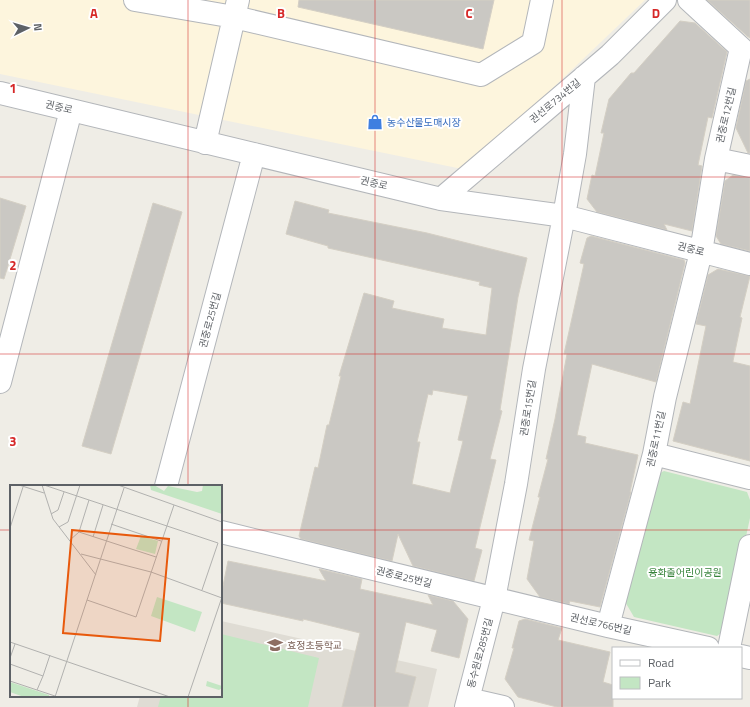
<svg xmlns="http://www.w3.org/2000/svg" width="750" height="707" font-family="'Titillium Web','Noto Sans KR',sans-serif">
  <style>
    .commercial { fill: #fdf5dd }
    .education { fill: #dfdcd4 }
    .green { fill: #c3e6c3 }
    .building { fill: #cac8c3; stroke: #d4cfc4; fill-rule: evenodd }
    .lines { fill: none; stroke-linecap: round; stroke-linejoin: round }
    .minor-casing { stroke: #b3b6ba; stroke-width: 24 }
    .minor { stroke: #fff; stroke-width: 22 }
    .grid { fill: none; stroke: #d62828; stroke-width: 1; stroke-opacity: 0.55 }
    .labels { text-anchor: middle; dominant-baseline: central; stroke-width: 4; stroke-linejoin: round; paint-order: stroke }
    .street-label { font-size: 10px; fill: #5d6166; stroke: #fff }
    .shop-label { font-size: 10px; fill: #366cbe; stroke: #fff; text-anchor: start }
    .park-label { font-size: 10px; fill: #37833b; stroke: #fff }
    .education-label { font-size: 10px; fill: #785e54; stroke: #fff; text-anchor: start }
    .inset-road { fill: none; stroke: #b1b1af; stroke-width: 1 }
    .view { fill: #e8590c; fill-opacity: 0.15; stroke: #e8590c; stroke-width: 2 }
    .inset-edge { fill: none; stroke: #5d6166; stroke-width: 2 }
    .grid-label { font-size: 13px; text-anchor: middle; font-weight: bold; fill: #d62828; stroke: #fff; stroke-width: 4; stroke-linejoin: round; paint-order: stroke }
  </style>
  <rect width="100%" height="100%" fill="#efede6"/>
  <!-- commercial -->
  <path class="commercial" d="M0,0H645L467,170L0,74Z"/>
  <!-- education -->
  <path class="education" d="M221,621L437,669L428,707H137L140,696H221Z"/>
  <!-- green -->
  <path class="green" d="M664,471L747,492L750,500V518L726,629L717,636L634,617L624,600L656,475Z
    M221,634L319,658L308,707H158L161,696H221Z"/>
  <!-- building -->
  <path class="building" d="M299,0H494L483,49L298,7Z
    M707,0H750V38L747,36Z
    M680,21L695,23L727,52L712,118L708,117L698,165L702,166L692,231L664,224L667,230L597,212L587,199L592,175L595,176L604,133H601L609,99L631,73H634Z
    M750,79V153H748L736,128L746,81Z
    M733,175L750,178V251L721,244L716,236L725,181Z
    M0,198L26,206L4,279L0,278Z
    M295,201L329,210L328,213L427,233L527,258L518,297L500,410L502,411L490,459L496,460L475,548L482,550L474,581L413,566L398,534L392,561L301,539L299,536L315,467L318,468L327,425H329L341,376H339L364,293L394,301L392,308L444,319L442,328L486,335L492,288L479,285L480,282L328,248V246L286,234ZM433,390L468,396L458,440L463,441L450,493L412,484L420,442H417L428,394L432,395Z
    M153,203L182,212L111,454L82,446Z
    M591,236L684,260L685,263L656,382L592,364L577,435L586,437L585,443L638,455L630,492H631L600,607L570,601L569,604L540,597L527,579L534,541L529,540L540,497H538L548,459H546L555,419L567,354H564L584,264L580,263L587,238Z
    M718,269L750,276L740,317L742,318L733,361V362L750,366V461L673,441L683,402L690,404L706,326L696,324L708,275Z
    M228,561L326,581L319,569L362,579L360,589L433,605L428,595L453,601L468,619L459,658L431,651L437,630L406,622L395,672L416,677L408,707H342L360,633L303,619V621L221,603V596Z
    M525,619L562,628L558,640L610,652L603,682L613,685V707H557L518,697L505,679L514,648H512L519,621Z"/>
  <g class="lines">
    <defs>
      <path id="minor" d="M135,0L234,17L481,75L533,43L542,0
        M0,93L441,199L564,216L750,264
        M205,143L238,0
        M716,159L750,166
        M441,199L610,55L665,0
        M0,382L71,110
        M654,454L750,478
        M166,486L254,154
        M221,532L608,626L708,648
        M608,626L654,454L665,397L701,252L716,159L741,48L689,0
        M729,648L750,546
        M741,656L750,658
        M468,699L503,707
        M466,707L494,599L516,484L534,369L564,216L575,154L584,77"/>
    </defs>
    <!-- minor casing -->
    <use href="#minor" class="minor-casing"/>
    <!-- minor -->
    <use href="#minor" class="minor"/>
  </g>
  <!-- grid -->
  <path class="grid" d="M188,0V486M375,0V707M562,0V707M0,177H750M0,354H750M0,530H11M221,530H750M188,696V707"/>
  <!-- icons -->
  <defs>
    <symbol id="shop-bare" viewBox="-9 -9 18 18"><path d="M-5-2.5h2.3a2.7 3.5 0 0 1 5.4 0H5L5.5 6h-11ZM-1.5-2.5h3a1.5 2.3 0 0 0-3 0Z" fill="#3f7fe0" stroke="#fff" stroke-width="2.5" paint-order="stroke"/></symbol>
    <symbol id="school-bare" viewBox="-9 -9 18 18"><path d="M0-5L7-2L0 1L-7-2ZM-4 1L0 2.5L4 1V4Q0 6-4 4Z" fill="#8d6e63" stroke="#fff" stroke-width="2.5" paint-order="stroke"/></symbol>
  </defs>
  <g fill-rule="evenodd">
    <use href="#shop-bare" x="364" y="111" width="22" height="22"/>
    <use href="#school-bare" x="264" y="634" width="22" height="22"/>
  </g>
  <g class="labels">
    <!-- street labels -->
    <g class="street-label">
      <text transform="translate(555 101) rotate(-40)">권선로734번길</text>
      <text transform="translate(59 107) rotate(13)">권중로</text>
      <text transform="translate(726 115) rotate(-77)">권중로12번길</text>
      <text transform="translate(374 183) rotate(13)">권중로</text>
      <text transform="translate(691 249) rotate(14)">권중로</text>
      <text transform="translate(210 320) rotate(-75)">권중로25번길</text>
      <text transform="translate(528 408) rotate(-81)">권중로15번길</text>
      <text transform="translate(656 439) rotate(-78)">권중로11번길</text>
      <text transform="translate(404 577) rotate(14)">권중로25번길</text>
      <text transform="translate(601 624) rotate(13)">권선로766번길</text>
      <text transform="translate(480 653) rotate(-75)">동수원로285번길</text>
    </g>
    <!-- shop labels -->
    <g class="shop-label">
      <text x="387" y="122">농수산물도매시장</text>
    </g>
    <!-- park labels -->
    <g class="park-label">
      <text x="685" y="572">용화출어린이공원</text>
    </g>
    <!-- education labels -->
    <g class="education-label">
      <text x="287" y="645">효정초등학교</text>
    </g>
  </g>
  <!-- overview -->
  <g transform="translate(10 485)">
    <rect width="212" height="212" fill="#efede6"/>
    <path d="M144,0L154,6L158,1L187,7L192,6L193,0H212V29L141,5L140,0ZM131,51L148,56L145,69L126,64ZM147,112L192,127L185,147L141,131ZM197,196L212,201V203L209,205L196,201ZM0,197L39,210V212H14L0,207Z" fill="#c3e6c3"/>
    <path class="inset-road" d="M9,0L34,8M32,0L43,34L86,90M34,0L208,58L192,105M108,0L212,37M41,29L48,25L54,7M101,39L151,56M49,42L58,37L70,0M0,43L13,2M69,47L79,15M83,52L93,20M60,55L69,47L146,72M71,69L141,87L212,113M77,115L126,132L164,20M0,157L160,212M0,173L5,159M0,179L33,191L27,205M33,191L40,170M0,196L45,211M45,212L114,3M178,212L212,112"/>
    <path class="view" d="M62,45L159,54L150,156L53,148Z"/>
    <rect width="212" height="212" class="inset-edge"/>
  </g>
  <g class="grid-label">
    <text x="94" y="18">A</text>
    <text x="281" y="18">B</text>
    <text x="469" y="18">C</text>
    <text x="656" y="18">D</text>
    <text x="13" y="93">1</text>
    <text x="13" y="270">2</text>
    <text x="13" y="446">3</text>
  </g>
  <!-- legend -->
  <rect x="612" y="647" width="130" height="52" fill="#ffffff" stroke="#bec0c2"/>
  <rect x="620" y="660" width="20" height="6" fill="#ffffff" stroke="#bec0c2"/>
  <text x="648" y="667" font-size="12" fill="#5d6166">Road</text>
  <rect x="620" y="677" width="20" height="12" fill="#c3e6c3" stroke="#bec0c2"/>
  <text x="648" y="687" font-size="12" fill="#5d6166">Park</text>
  <!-- north arrow -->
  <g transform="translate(28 28) rotate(85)" stroke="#ffffff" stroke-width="3" paint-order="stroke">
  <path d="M0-3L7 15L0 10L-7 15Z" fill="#5d6166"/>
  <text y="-6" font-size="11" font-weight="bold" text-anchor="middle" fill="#5d6166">N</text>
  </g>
</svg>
